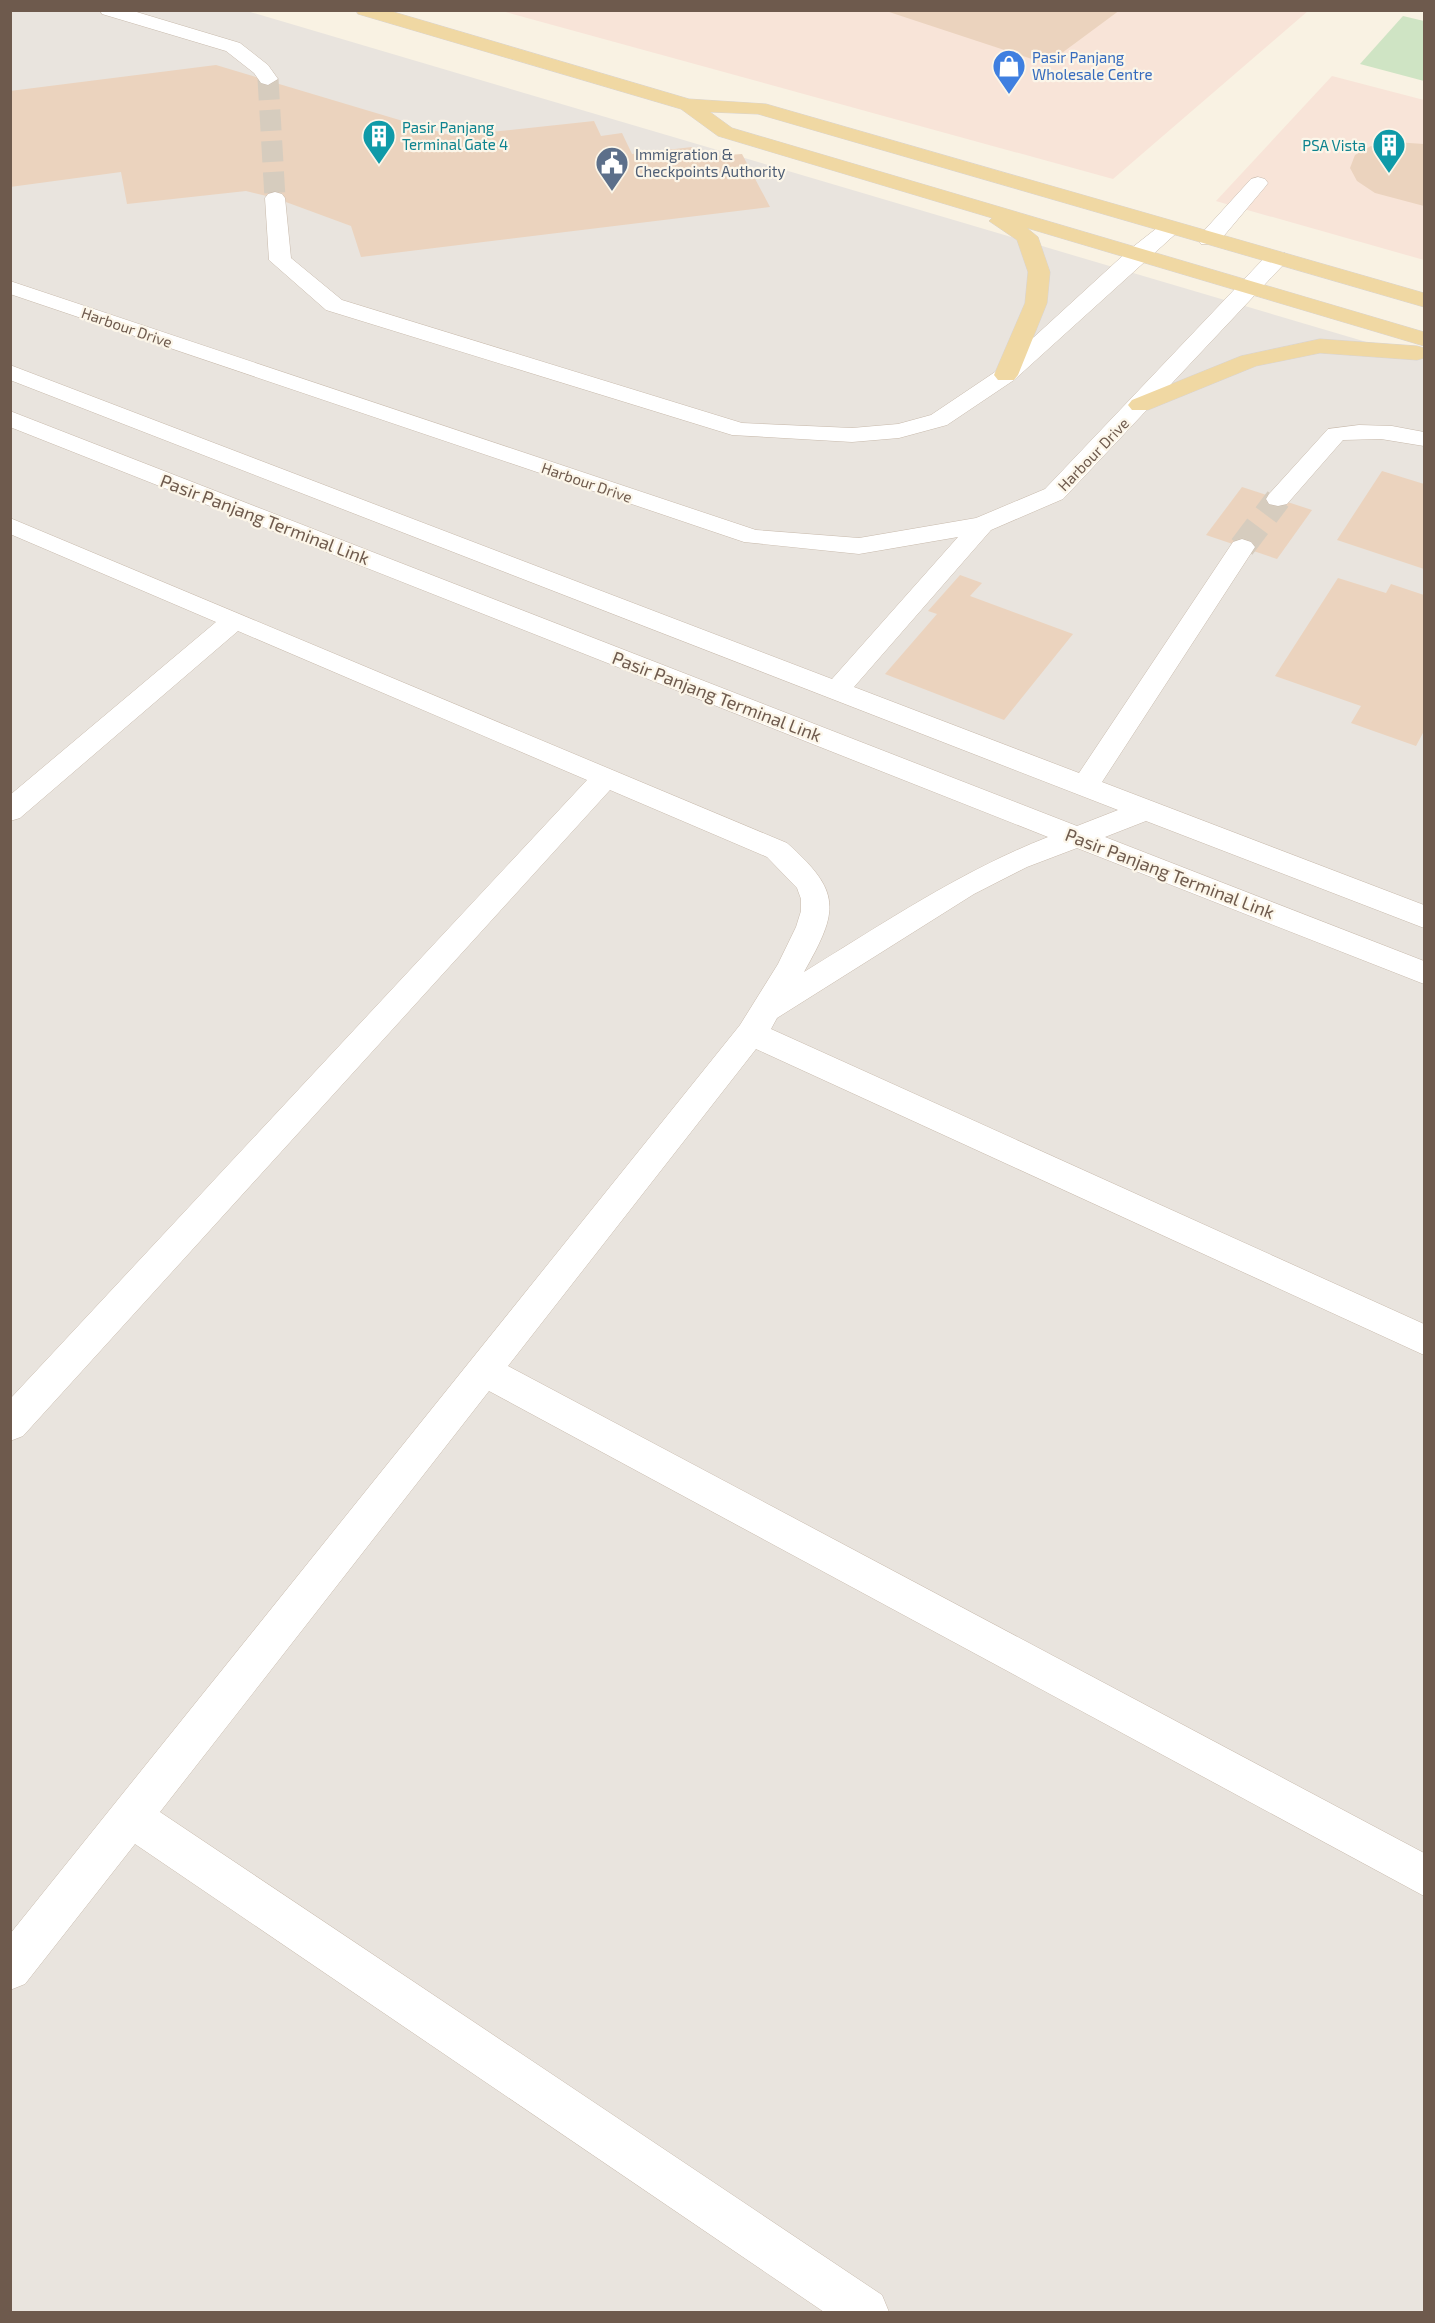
<svg xmlns="http://www.w3.org/2000/svg" width="1435" height="2323" font-family="'Exo 2',sans-serif">
  <style>
    .commercial { fill: #f8e4d8 }
    .industrial { fill: #e9e4de }
    .green { fill: #cfe4c4 }
    .building { fill: #ebd3be }
    .lines { fill: none; stroke-linecap: round; stroke-linejoin: round }
    .minor-tunnel-far1 { stroke: #d6ccbe; stroke-width: 21; stroke-dasharray: 21 10; stroke-linecap: butt }
    .minor-tunnel { stroke: #d6ccbe; stroke-width: 26; stroke-dasharray: 26 14; stroke-linecap: butt }
    .minor-casing { stroke: #c8baac; stroke-width: 1 }
    .major-casing { stroke: #d9d4d1; stroke-width: 1 }
    .minor { fill: #fff; fill-rule: evenodd }
    .major { fill: #f0d8a3; fill-rule: evenodd }
    .labels { text-anchor: middle; dominant-baseline: central; stroke-width: 4.5; stroke-linejoin: round; paint-order: stroke }
    .far-shop-label { font-size: 15px; fill: #366cbe; stroke: #fcf6e9; text-anchor: start }
    .far-culture-label { font-size: 15px; fill: #0d838f; stroke: #fcf6e9; text-anchor: start }
    .far-service-label { font-size: 15px; fill: #4e5e75; stroke: #fcf6e9; text-anchor: start }
    .far-street-label { font-size: 15px; fill: #6e5a4d; stroke: #fcf6e9 }
    .street-label { font-size: 18px; fill: #6e5a4d; stroke: #fcf6e9 }
  </style>
  <rect width="100%" height="100%" fill="#f9f2e3"/>
  <!-- commercial -->
  <path class="commercial" d="M502,11H1308L1113,179Z
    M1332,76L1424,100V260L1216,201Z"/>
  <!-- industrial -->
  <path class="industrial" d="M11,11H247L1424,359V2312H11Z"/>
  <!-- green -->
  <path class="green" d="M1403,16L1424,21V81L1360,64Z"/>
  <!-- building -->
  <path class="building" d="M883,10H1120L1047,64Z
    M216,65L453,136L594,121L601,136L622,133L632,154L692,147L699,157L742,154L770,207L361,257L351,226L275,198L246,191L127,204L121,172L10,187V91Z
    M1395,142L1424,144V206L1375,193L1357,181L1350,168L1355,155L1371,146Z
    M1382,471L1424,484V569L1337,540Z
    M1242,487L1312,510L1277,559L1206,535Z
    M960,575L982,583L970,596L1073,634L1004,720L885,674L937,614L928,611Z
    M1338,578L1386,593L1391,584L1424,595V731L1416,746L1351,723L1361,706L1275,676Z"/>
  <g class="lines">
    <!-- minor-tunnel-far1 -->
    <path class="minor-tunnel-far1" d="M268,79L275,198"/>
    <!-- minor-tunnel -->
    <path class="minor-tunnel" d="M1242,547L1278,499"/>
    <defs>
      <path id="minor" d="M100,10H130L240,43L268,65L278,79L268,85L261,83L254,73L226,51L102,14Z
        M1258,177L1265,179L1268,183L1265,187L1217,244H1201L1198,239L1201,234L1251,179Z
        M275,192L282,194L285,198L291,258L342,300L742,423L852,428L898,424L931,415L998,370L1129,250L1162,224H1178L1181,229L1014,380L947,425L899,438L852,442L732,435L326,310L269,260L265,198L268,194Z
        M1277,252L1285,253L1288,258L1285,263L1063,499L991,530L854,687L1079,773L1233,542L1242,539L1251,542L1255,547L1102,782L1424,905V928L1146,821L1105,837L1424,961V984L1077,848L1027,867L974,894L777,1018L771,1029L1424,1324V1355L756,1049L508,1366L1424,1853V1896L489,1391L160,1812L882,2295L889,2312H824L135,1844L25,1984L10,1990V1934L740,1025L778,964L796,927L801,911V899L797,888L767,857L610,790L23,1436L10,1441V1399L587,780L238,631L20,818L10,821V795L216,622L10,534V518L787,843C842,892 839,910 804,972C884,923 961,871 1048,837L10,427V411L1077,826L1118,810L10,380V365L832,679L958,537L859,554L744,542L10,294V281L756,530L859,538L976,518L1045,489L1269,253Z
        M1359,425L1392,426L1424,432V446L1381,439L1343,440L1287,504L1278,506L1269,504L1266,499L1269,494L1328,429Z"/>
      <path id="major" d="M356,10H387L689,99L766,104L1424,293V307L758,114L710,112L732,128L1424,332V346L1027,228L1038,237L1050,272L1047,303L1018,375L1014,380H998L994,375L1025,303L1028,272L1017,240L989,221L992,218L718,136L681,109L358,14Z
        M1320,339L1417,346L1424,348V358L1417,360L1320,353L1256,366L1148,410H1132L1128,405L1132,400L1241,356Z"/>
    </defs>
    <!-- minor casing -->
    <use href="#minor" class="minor-casing"/>
    <!-- major casing -->
    <use href="#major" class="major-casing"/>
    <!-- minor -->
    <use href="#minor" class="minor"/>
    <!-- major -->
    <use href="#major" class="major"/>
  </g>
  <!-- icons -->
  <defs>
    <symbol id="shop-pin" viewBox="-11 -11 22 30"><path d="M0 17L-7.5 6A9.5 9.5 0 1 1 7.5 6Z" fill="#3f7fe0" stroke="#fcf6e9"/><path d="M-5-2.5h2.3a2.7 3.5 0 0 1 5.4 0H5L5.5 6h-11ZM-1.5-2.5h3a1.5 2.3 0 0 0-3 0Z" fill="#fff"/></symbol>
    <symbol id="building-pin" viewBox="-11 -11 22 30"><path d="M0 17L-7.5 6A9.5 9.5 0 1 1 7.5 6Z" fill="#0f9aa8" stroke="#fcf6e9"/><path d="M-4-6H4V6H1V3H-1V6H-4ZM-2.5-4.3h1.7v1.8h-1.7ZM.8-4.3h1.7v1.8H.8ZM-2.5-1h1.7V.8h-1.7ZM.8-1h1.7V.8H.8Z" fill="#fff"/></symbol>
    <symbol id="civic-pin" viewBox="-11 -11 22 30"><path d="M0 17L-7.5 6A9.5 9.5 0 1 1 7.5 6Z" fill="#5c6f8a" stroke="#fcf6e9"/><path d="M-.6-6.5H3V-4.5H.6V-3L4-1V1h2V6H-6V1h2V-1L-.6-3ZM-1.2 2.5V6h2.4V2.5Z" fill="#fff"/></symbol>
  </defs>
  <g fill-rule="evenodd">
    <use href="#shop-pin" x="990" y="47" width="38" height="52"/>
    <use href="#building-pin" x="360" y="117" width="38" height="52"/>
    <use href="#building-pin" x="1370" y="126" width="38" height="52"/>
    <use href="#civic-pin" x="593" y="144" width="38" height="52"/>
  </g>
  <g class="labels">
    <!-- far-shop labels -->
    <g class="far-shop-label">
      <text x="1032" y="57">Pasir Panjang<tspan x="1032" dy="17">Wholesale Centre</tspan></text>
    </g>
    <!-- far-culture labels -->
    <g class="far-culture-label">
      <text x="402" y="127">Pasir Panjang<tspan x="402" dy="17">Terminal Gate 4</tspan></text>
      <text x="1366" y="145" text-anchor="end">PSA Vista</text>
    </g>
    <!-- far-service labels -->
    <g class="far-service-label">
      <text x="635" y="154">Immigration &amp;<tspan x="635" dy="17">Checkpoints Authority</tspan></text>
    </g>
    <!-- far-street labels -->
    <g class="far-street-label">
      <text transform="translate(127 327) rotate(19)">Harbour Drive</text>
      <text transform="translate(1093 454) rotate(-46)">Harbour Drive</text>
      <text transform="translate(587 482) rotate(19)">Harbour Drive</text>
    </g>
    <!-- street labels -->
    <g class="street-label">
      <text transform="translate(265 519) rotate(21)">Pasir Panjang Terminal Link</text>
      <text transform="translate(717 696) rotate(21)">Pasir Panjang Terminal Link</text>
      <text transform="translate(1170 873) rotate(21)">Pasir Panjang Terminal Link</text>
    </g>
  </g>
  <!-- border -->
  <rect width="1435" height="2323" fill="none" stroke="#6e5a4d" stroke-width="24"/>
</svg>
